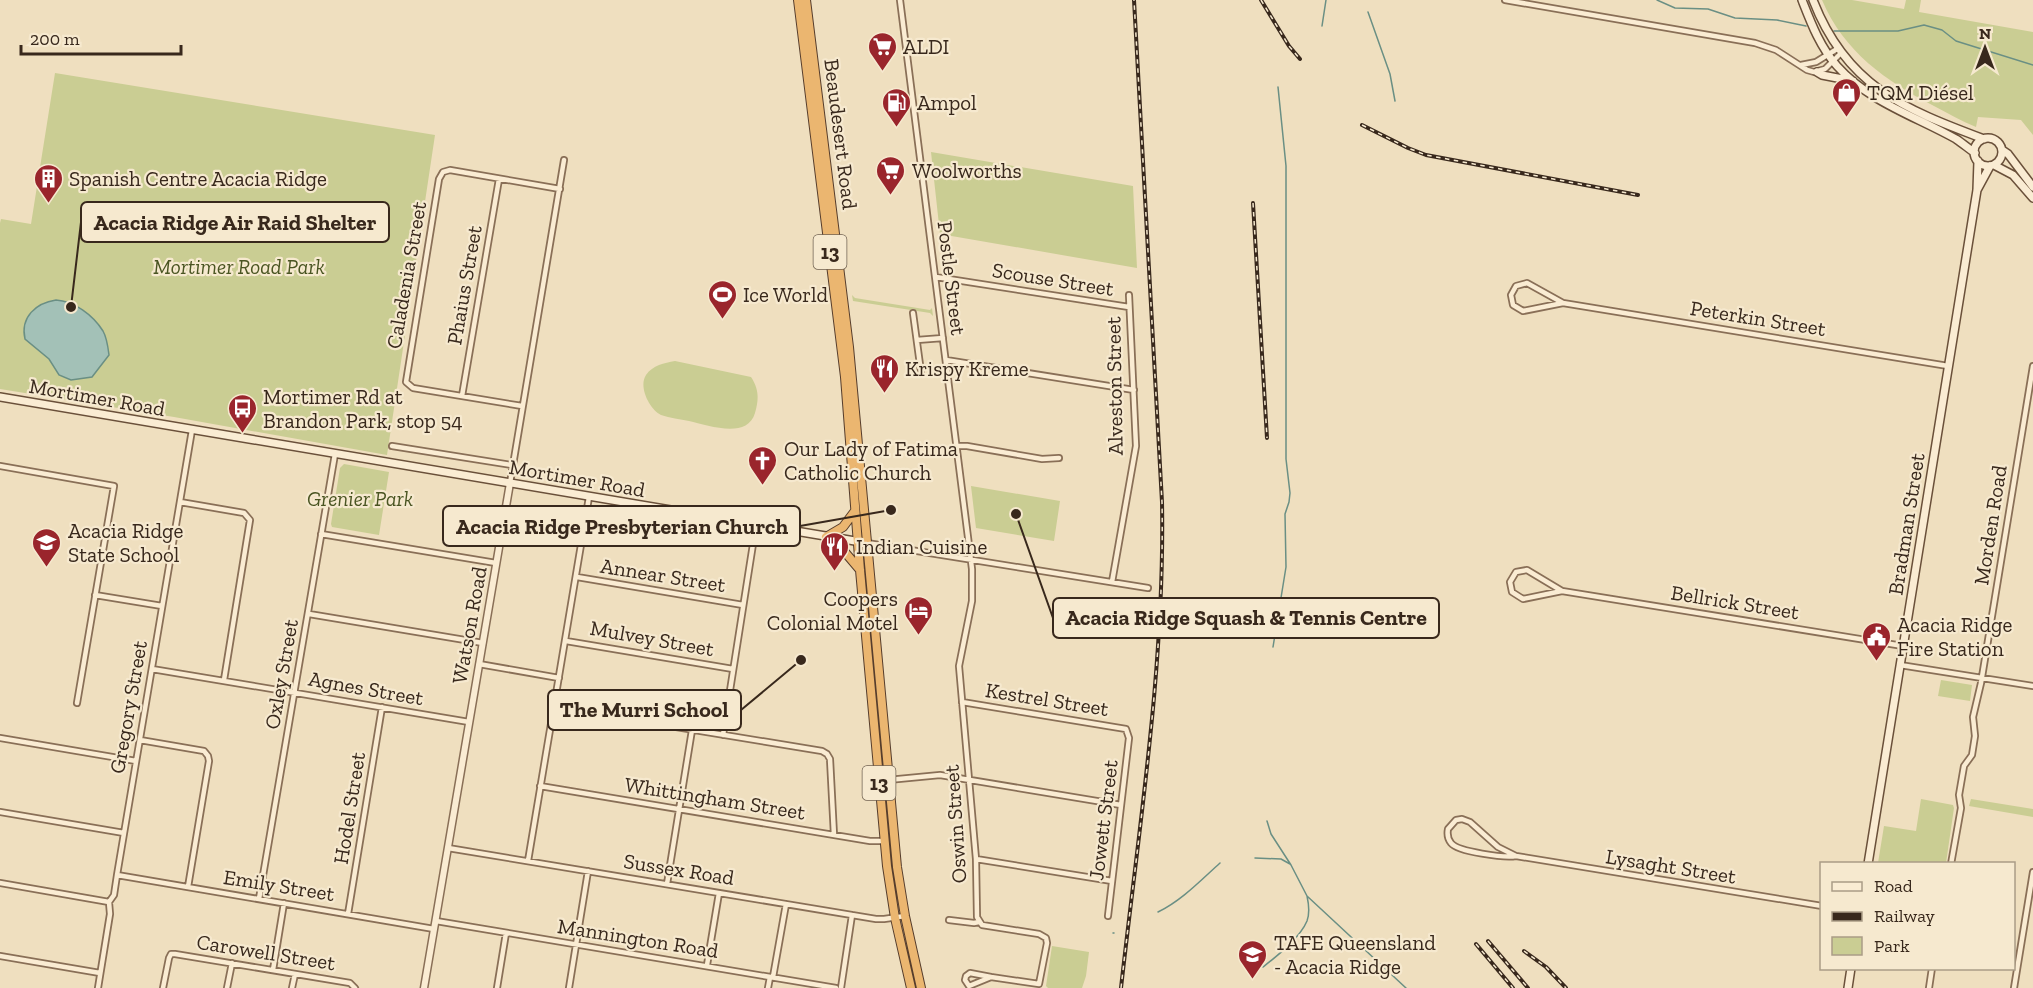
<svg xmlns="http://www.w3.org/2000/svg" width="2033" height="988" font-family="'Zilla Slab',serif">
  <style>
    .green { fill: #cacd93 }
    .water { fill: #a3c1b7; stroke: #6a8f84; stroke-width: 1.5 }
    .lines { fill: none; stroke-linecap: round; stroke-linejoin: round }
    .stream { stroke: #6a8f84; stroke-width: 1.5 }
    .minor-casing { stroke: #896f57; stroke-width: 8 }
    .tertiary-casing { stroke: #896f57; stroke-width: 9 }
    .secondary-casing { stroke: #6a503a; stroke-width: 10 }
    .trunk-casing { stroke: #563d2c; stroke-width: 10 }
    .minor { stroke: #faecd3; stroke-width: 4.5 }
    .tertiary { stroke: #faecd3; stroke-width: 6 }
    .secondary { stroke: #faecd3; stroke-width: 7 }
    .trunk { stroke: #ebb670; stroke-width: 8 }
    .rail-casing { stroke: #38281c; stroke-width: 4 }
    .rail { stroke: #f6e9cf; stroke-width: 1.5; stroke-dasharray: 4.5; stroke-linecap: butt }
    .labels { text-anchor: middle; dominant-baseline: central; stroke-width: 4.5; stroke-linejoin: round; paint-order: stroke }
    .shield { fill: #f6e9cf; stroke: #716252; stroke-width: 1.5 }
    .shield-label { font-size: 20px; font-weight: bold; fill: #38281c }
    .poi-label { font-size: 21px; fill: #38281c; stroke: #f6e9cf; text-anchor: start }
    .street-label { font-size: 21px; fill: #38281c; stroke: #f6e9cf }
    .park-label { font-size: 21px; font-style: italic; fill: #4a5522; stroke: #f6e9cf }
    .leader { fill: none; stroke: #38281c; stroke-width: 2 }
    .callout-dot { fill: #38281c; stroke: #f6e9cf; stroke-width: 2 }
    .callout { fill: #f6e9cf; stroke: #38281c; stroke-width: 2 }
    .callout-label { font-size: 22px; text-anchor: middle; font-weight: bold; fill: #38281c }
  </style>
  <rect width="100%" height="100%" fill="#efdfbf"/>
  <!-- green -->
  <path class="green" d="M1822,0H1852L1904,9L1906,0H1921L1919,12L2033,32V135L2021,120L1978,117L1976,127C1961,121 1948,113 1934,106C1886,81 1844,52 1822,0Z
    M55,73L435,135L387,455L174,417L0,389V223L1,219L31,224Z
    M931,152L1133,186L1137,268L940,234Z
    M852,295L855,298L930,310L932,308L933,316L930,313L853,301Z
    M675,361L751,377C759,389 759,399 755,413C747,440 708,425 689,421C680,419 670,418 661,415C650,410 638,387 646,375C653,365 664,363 675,361Z
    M344,464L389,472L379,535L332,527L331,524L340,468Z
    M971,486L1060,501L1054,541L976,528Z
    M1941,680L1972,685L1970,701L1938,696Z
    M1921,799L1953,805L1954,808L1946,863H1878L1884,826L1916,831Z
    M1971,799L2033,809V817L1969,806Z
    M1052,946L1089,952L1086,976L1082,988H1048L1046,986Z"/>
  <!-- water -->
  <path class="water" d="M56,300C74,301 93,315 103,331C107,338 108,347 109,355L92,377L71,380L59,375L49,359L25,339C20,317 36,303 56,300Z"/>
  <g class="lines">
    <!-- stream -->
    <path class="stream" d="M1657,0L1675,8L1708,9L1735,18L1777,20L1806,26
      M1368,12L1390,74L1395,101
      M1322,26L1326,0
      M1834,31H1898L1924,25L1942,30L1956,41L2033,65
      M1273,647L1286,567L1285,514L1289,502L1290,493L1286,459V166L1278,87
      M1267,821L1271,834L1291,865L1307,896L1406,988
      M1255,858L1281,859L1290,864
      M1158,912C1181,901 1200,881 1220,863
      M1113,933H1114
      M1263,967C1277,956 1300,938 1307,921C1310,913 1309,905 1307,896"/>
    <defs>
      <path id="minor" d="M900,0L972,569V601L959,666L976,859L977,917L982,925L1039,934L1046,938L1047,943L1039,984L991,977L969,986L965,980L966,976L970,973L991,977
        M1505,0L1755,43L1776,50L1807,70L1814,72L1825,69L1841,53
        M1801,65L1816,62L1837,49
        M936,277L1129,307
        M1563,303L1523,311L1513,305L1511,295L1516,286L1527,283L1563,303L1948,366
        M913,313L921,372
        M917,340L943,338
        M946,360L1134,390
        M462,396L499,179
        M522,406L413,388L406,382L439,179L443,172L450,170L560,189
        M392,446L512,465
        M958,446H967L1042,459L1059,458
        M0,466L114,486L77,703
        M510,483L564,160
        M180,502L244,513L250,520L224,680
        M321,534L496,563
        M867,543L1148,588
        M577,577L743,605
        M1112,582L1136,446L1129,295
        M1562,591L1527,570L1516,572L1510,582L1512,592L1523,599L1562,591L1903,646
        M95,595L162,606
        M309,614L483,643
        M566,641L733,669
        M479,664L559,678
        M1900,665L2033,686
        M152,669L469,722
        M962,702L1126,729L1129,738L1108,916
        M554,707L822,751L827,754L830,759L834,835
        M723,735L756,525
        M0,738L136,761
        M140,740L204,751L208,756L209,761L188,887
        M888,780L940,775L1121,805
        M540,786L870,841H885
        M0,812L124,833
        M448,848L876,919H884L905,916
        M1516,856L1498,847L1470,822L1462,819L1456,820L1448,829C1447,834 1447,838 1451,843C1458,852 1505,858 1516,856L1822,906
        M976,859L1112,881
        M528,861L589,497
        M1951,864L1961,808L1959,795L1964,766L1972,755L1975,736L1973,717L1981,683L2033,366
        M117,875L434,929
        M0,883L109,902
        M667,884L692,730
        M259,899L335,454
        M348,914L382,707
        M949,920L974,923L979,922
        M436,921L836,988
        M0,956L100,973
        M707,965L719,893
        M273,970L284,903
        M773,977L786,904
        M98,988L110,914L109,902L114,895L117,875L192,430
        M163,988L169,958L171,954H175L350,983L355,988
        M227,988L232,963
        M292,988L295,974
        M497,988L506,933
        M569,988L588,871
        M768,988L770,977
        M841,988L852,915
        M1929,988L1932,968
        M2014,988L2033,872"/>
      <path id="tertiary" d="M424,988L510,483"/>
      <path id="secondary" d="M1802,0C1811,23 1820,47 1837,66C1869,102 1915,116 1956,139C1962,143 1968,148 1975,153
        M1813,0C1846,86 1904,109 1984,139
        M1817,72L1822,75L1853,81
        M1974 152a14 14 0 1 1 28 0a14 14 0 1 1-28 0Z
        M2002,150L2008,154L2033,187
        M1994,165L2013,175L2033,198
        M1977,190L1990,166
        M0,397L861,542
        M1868,864L1977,190L1978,161
        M1848,988L1851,968"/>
      <path id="trunk" d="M798,0L845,377L860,570L887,866L895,918L911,988
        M806,0L849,347L897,867L905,916L921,988
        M826,537L843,527L855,511
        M833,538L860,570"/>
    </defs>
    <!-- minor casing -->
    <use href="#minor" class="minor-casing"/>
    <!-- tertiary casing -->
    <use href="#tertiary" class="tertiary-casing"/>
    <!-- secondary casing -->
    <use href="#secondary" class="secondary-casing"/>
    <!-- trunk casing -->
    <use href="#trunk" class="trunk-casing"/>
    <!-- minor -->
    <use href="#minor" class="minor"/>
    <!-- tertiary -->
    <use href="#tertiary" class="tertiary"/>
    <!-- secondary -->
    <use href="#secondary" class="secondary"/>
    <!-- trunk -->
    <use href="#trunk" class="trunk"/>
    <defs>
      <path id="rail" d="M1261,0L1289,46L1300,59
        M1362,125L1408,148L1426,155L1638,195
        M1253,203L1267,438
        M1488,941L1528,988
        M1476,944L1513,988
        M1524,951L1546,967L1566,988
        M1121,988C1139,826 1165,665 1162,502L1134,0"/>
    </defs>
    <!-- rail casing -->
    <use href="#rail" class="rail-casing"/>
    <!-- rail -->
    <use href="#rail" class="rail"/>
  </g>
  <!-- icons -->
  <defs>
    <symbol id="supermarket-pin" viewBox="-11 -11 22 30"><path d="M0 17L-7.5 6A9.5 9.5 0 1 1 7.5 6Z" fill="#9a252c" stroke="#f6e9cf"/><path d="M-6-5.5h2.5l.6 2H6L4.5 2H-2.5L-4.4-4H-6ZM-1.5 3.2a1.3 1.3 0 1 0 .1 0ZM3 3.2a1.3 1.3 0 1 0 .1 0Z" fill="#fff"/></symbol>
    <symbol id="shop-pin" viewBox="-11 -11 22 30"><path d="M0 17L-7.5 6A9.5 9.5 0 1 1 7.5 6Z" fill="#9a252c" stroke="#f6e9cf"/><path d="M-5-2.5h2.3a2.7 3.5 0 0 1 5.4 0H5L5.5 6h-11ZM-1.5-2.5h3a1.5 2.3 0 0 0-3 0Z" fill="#fff"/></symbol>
    <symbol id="fuel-pin" viewBox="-11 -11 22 30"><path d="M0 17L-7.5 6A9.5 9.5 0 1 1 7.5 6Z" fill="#9a252c" stroke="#f6e9cf"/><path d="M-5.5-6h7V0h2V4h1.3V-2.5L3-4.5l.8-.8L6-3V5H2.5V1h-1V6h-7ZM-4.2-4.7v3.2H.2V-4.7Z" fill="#fff"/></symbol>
    <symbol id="building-pin" viewBox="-11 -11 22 30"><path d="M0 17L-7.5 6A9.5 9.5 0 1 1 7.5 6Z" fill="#9a252c" stroke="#f6e9cf"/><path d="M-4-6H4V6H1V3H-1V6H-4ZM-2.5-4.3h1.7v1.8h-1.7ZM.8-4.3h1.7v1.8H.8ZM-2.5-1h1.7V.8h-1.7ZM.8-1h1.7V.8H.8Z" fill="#fff"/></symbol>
    <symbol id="stadium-pin" viewBox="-11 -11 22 30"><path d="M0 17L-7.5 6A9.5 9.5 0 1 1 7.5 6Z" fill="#9a252c" stroke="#f6e9cf"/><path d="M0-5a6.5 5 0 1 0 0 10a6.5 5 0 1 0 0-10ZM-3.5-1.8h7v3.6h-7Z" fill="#fff"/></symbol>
    <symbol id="restaurant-pin" viewBox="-11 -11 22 30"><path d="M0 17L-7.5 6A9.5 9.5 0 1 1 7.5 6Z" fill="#9a252c" stroke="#f6e9cf"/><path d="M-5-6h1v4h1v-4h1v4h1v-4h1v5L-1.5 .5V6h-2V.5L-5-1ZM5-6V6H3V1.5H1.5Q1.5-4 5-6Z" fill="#fff"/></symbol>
    <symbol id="bus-pin" viewBox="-11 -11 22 30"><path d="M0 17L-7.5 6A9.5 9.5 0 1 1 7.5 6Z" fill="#9a252c" stroke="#f6e9cf"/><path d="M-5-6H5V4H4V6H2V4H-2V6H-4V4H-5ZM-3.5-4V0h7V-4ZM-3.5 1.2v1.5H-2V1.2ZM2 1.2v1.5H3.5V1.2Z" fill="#fff"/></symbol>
    <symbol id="church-pin" viewBox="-11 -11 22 30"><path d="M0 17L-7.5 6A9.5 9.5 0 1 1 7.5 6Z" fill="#9a252c" stroke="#f6e9cf"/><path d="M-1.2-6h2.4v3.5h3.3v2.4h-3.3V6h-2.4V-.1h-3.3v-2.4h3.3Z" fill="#fff"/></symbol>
    <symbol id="school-pin" viewBox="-11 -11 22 30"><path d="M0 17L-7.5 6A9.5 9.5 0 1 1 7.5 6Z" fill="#9a252c" stroke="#f6e9cf"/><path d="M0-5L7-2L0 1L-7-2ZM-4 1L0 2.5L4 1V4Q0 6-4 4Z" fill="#fff"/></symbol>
    <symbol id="hotel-pin" viewBox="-11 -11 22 30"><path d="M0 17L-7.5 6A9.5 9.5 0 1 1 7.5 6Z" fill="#9a252c" stroke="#f6e9cf"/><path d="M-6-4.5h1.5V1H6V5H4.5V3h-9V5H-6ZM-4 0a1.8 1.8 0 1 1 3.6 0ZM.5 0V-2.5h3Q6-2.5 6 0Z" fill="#fff"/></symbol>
    <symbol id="civic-pin" viewBox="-11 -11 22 30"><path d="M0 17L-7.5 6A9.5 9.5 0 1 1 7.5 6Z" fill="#9a252c" stroke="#f6e9cf"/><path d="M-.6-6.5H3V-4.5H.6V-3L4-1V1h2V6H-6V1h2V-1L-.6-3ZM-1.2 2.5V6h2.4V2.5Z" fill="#fff"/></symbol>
    <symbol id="university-pin" viewBox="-11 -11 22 30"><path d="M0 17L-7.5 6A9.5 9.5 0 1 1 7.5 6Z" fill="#9a252c" stroke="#f6e9cf"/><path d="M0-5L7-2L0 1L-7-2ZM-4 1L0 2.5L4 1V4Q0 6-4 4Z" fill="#fff"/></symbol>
  </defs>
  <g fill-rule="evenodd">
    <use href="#supermarket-pin" x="866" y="30" width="33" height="45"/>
    <use href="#shop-pin" x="1830" y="76" width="33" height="45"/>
    <use href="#fuel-pin" x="880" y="86" width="33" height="45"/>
    <use href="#supermarket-pin" x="874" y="154" width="33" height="45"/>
    <use href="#building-pin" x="32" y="162" width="33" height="45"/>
    <use href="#stadium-pin" x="706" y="278" width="33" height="45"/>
    <use href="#restaurant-pin" x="868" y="352" width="33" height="45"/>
    <use href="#bus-pin" x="226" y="392" width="33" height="45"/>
    <use href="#church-pin" x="746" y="444" width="33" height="45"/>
    <use href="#school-pin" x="30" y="526" width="33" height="45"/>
    <use href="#restaurant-pin" x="818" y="530" width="33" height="45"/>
    <use href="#hotel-pin" x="902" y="594" width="33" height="45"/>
    <use href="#civic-pin" x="1860" y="620" width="33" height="45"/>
    <use href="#university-pin" x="1236" y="938" width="33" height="45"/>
  </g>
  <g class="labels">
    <!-- shield labels -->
    <g class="shield">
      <rect x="813.5" y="235" width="33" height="34" rx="4.5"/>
      <rect x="862.5" y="766" width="33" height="34" rx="4.5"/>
    </g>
    <g class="shield-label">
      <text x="830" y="252">13</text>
      <text x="879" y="783">13</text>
    </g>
    <!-- poi labels -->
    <g class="poi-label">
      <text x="903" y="46">ALDI</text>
      <text x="1867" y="92">TQM Diésel</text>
      <text x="917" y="102">Ampol</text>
      <text x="912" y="170">Woolworths</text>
      <text x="69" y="178">Spanish Centre Acacia Ridge</text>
      <text x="743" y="294">Ice World</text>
      <text x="905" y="368">Krispy Kreme</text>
      <text x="263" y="396">Mortimer Rd at<tspan x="263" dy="24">Brandon Park, stop 54</tspan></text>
      <text x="784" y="448">Our Lady of Fatima<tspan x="784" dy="24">Catholic Church</tspan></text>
      <text x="68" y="530">Acacia Ridge<tspan x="68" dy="24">State School</tspan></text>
      <text x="856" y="546">Indian Cuisine</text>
      <text x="898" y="598" text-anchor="end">Coopers<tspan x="898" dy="24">Colonial Motel</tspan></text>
      <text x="1897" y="624">Acacia Ridge<tspan x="1897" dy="24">Fire Station</tspan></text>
      <text x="1274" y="942">TAFE Queensland<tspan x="1274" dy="24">- Acacia Ridge</tspan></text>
    </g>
    <!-- street labels -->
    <g class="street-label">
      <text transform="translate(841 134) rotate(83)">Beaudesert Road</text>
      <text transform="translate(406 275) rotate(-80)">Caladenia Street</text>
      <text transform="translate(952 278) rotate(83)">Postle Street</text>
      <text transform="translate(1053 279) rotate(9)">Scouse Street</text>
      <text transform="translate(464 285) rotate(-80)">Phaius Street</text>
      <text transform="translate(1758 318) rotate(9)">Peterkin Street</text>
      <text transform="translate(1114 386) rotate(-91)">Alveston Street</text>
      <text transform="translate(97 397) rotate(10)">Mortimer Road</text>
      <text transform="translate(577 478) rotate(10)">Mortimer Road</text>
      <text transform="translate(1906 524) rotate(-81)">Bradman Street</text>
      <text transform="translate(1990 525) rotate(-81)">Morden Road</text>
      <text transform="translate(663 575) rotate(9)">Annear Street</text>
      <text transform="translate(1735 602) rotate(9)">Bellrick Street</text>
      <text transform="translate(469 625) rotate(-80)">Watson Road</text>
      <text transform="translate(652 638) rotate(10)">Mulvey Street</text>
      <text transform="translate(281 674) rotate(-80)">Oxley Street</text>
      <text transform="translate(366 688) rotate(10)">Agnes Street</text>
      <text transform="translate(1047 699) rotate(9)">Kestrel Street</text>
      <text transform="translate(128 707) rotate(-80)">Gregory Street</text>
      <text transform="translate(715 798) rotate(9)">Whittingham Street</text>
      <text transform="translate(349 808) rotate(-81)">Hodel Street</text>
      <text transform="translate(1103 820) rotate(-83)">Jowett Street</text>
      <text transform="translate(955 824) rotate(-94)">Oswin Street</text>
      <text transform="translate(1671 866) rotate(9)">Lysaght Street</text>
      <text transform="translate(679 869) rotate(9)">Sussex Road</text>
      <text transform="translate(279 885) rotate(9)">Emily Street</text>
      <text transform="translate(638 938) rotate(9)">Mannington Road</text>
      <text transform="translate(266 952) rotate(9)">Carowell Street</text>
    </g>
    <!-- park labels -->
    <g class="park-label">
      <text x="239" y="266">Mortimer Road Park</text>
      <text x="360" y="498">Grenier Park</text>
    </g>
  </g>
  <!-- callouts -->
  <path class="leader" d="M71 307L81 222M891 510L800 526M1016 514L1053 618M801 660L741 710"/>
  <g class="callout-dot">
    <circle cx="71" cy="307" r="6"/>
    <circle cx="891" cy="510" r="6"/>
    <circle cx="1016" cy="514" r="6"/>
    <circle cx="801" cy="660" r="6"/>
  </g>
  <g class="callout">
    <rect x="81" y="202" width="308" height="40" rx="6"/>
    <rect x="443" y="506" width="357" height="40" rx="6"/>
    <rect x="1053" y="598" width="386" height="40" rx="6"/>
    <rect x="548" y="690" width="193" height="40" rx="6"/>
  </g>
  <g class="callout-label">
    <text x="235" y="230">Acacia Ridge Air Raid Shelter</text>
    <text x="622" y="534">Acacia Ridge Presbyterian Church</text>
    <text x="1246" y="625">Acacia Ridge Squash &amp; Tennis Centre</text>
    <text x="644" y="717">The Murri School</text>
  </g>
  <!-- legend -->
  <rect x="1820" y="862" width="195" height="108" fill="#f6e9cf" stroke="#aa9c87" stroke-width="1.5"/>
  <rect x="1832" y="882" width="30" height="9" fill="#faecd3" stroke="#aa9c87" stroke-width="1.5"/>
  <text x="1874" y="892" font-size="18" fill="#38281c">Road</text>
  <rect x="1832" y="912" width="30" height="9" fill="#38281c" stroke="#aa9c87" stroke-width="1.5"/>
  <text x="1874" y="922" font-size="18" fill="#38281c">Railway</text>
  <rect x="1832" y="937" width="30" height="18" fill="#cacd93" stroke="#aa9c87" stroke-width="1.5"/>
  <text x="1874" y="952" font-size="18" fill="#38281c">Park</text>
  <!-- north arrow -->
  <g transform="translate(1985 48)" stroke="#f6e9cf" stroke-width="4.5" paint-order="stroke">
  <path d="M0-4.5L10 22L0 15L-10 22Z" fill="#38281c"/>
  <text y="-9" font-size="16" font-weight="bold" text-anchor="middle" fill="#38281c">N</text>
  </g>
  <!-- scale -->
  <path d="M21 45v9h160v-9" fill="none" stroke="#38281c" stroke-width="3"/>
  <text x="30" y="45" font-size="18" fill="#38281c" stroke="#f6e9cf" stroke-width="4.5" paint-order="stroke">200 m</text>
</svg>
